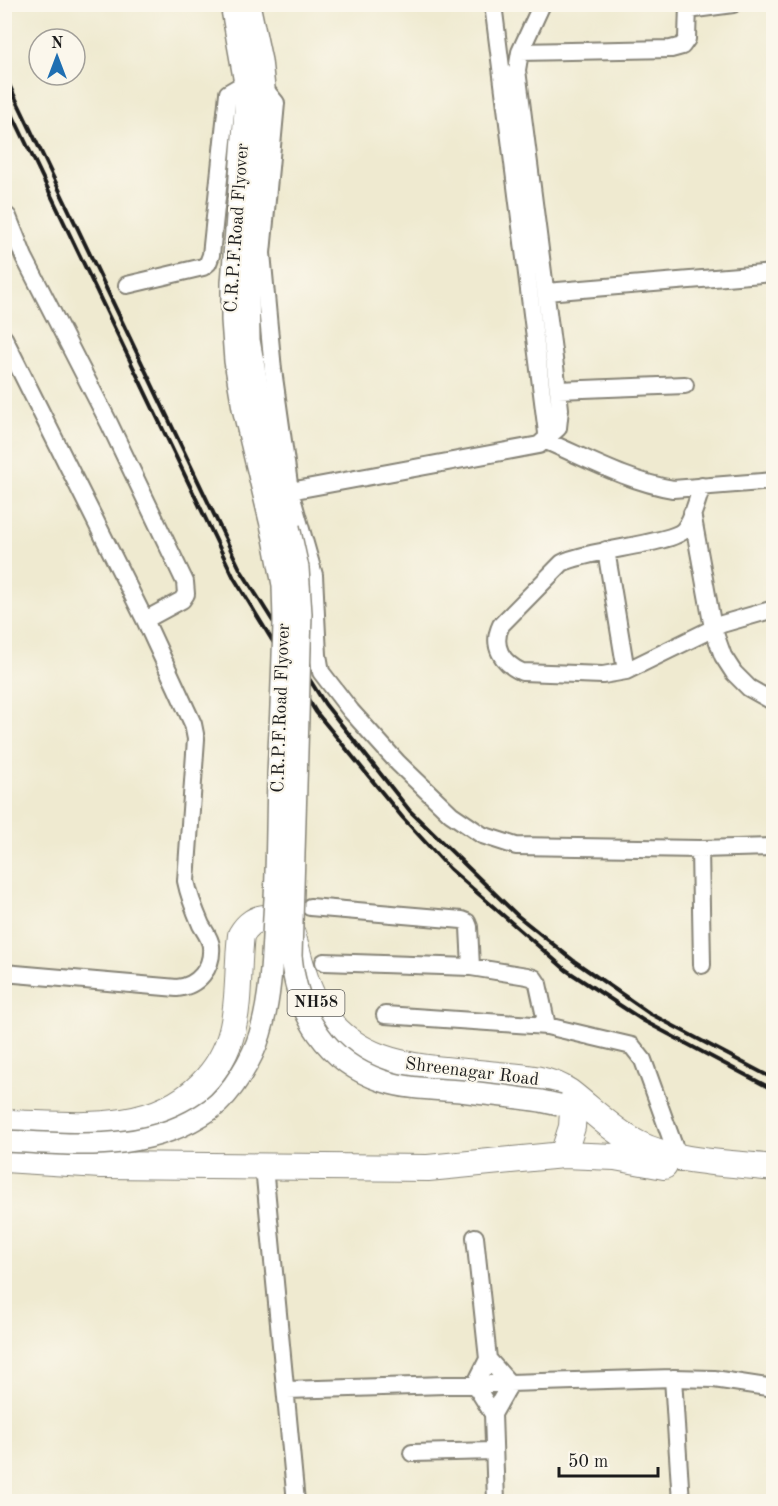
<svg xmlns="http://www.w3.org/2000/svg" width="778" height="1506" font-family="'Old Standard TT',serif">
  <style>
    .lines { fill: none; stroke-linecap: round; stroke-linejoin: round }
    .minor-casing { stroke: #868376; stroke-width: 20 }
    .major-casing { stroke: #868376; stroke-width: 24 }
    .highway-casing { stroke: #868376; stroke-width: 28 }
    .minor { stroke: #fff; stroke-width: 16 }
    .major { stroke: #fff; stroke-width: 21 }
    .highway { stroke: #fff; stroke-width: 26 }
    .rail { stroke: #1c1c1c; stroke-width: 4 }
    .major-bridge-casing { stroke: #868376; stroke-width: 24; stroke-linecap: butt }
    .major-bridge { stroke: #fff; stroke-width: 21 }
    .labels { text-anchor: middle; dominant-baseline: central; stroke-width: 4.5; stroke-linejoin: round; paint-order: stroke }
    .shield { fill: #fbf7ec; stroke: #5f5e5a; stroke-width: 1.5 }
    .shield-label { font-size: 16px; font-weight: bold; fill: #1c1c1c }
    .street-label { font-size: 18px; fill: #1c1c1c; stroke: #fbf7ec }
  </style>
  <rect width="100%" height="100%" fill="#fbf7ec"/>
  <filter id="ink" filterUnits="userSpaceOnUse"><feTurbulence type="fractalNoise" baseFrequency=".0167" numOctaves="2"/><feDisplacementMap in="SourceGraphic" scale="12" xChannelSelector="R" yChannelSelector="G"/><feConvolveMatrix kernelMatrix="1 2 1 2 8 2 1 2 1" color-interpolation-filters="sRGB"/></filter>
  <filter id="wash" filterUnits="userSpaceOnUse"><feTurbulence type="fractalNoise" baseFrequency=".008" numOctaves="4" result="noise"/><feDisplacementMap in="SourceGraphic" scale="24" xChannelSelector="R" yChannelSelector="G"/><feGaussianBlur stdDeviation="1.35" result="paint"/><feColorMatrix in="noise" values="0 0 0 0 0 0 0 0 0 0 0 0 0 0 0 0 0 1.4 0 .05"/><feComposite in="paint" operator="in"/></filter>
  <g filter="url(#wash)">
    <rect width="100%" height="100%" fill="#efead0"/>
  </g>
  <g filter="url(#ink)">
    <g class="lines">
      <defs>
        <path id="minor" d="M493,4L547,433L546,441
          M688,10L733,4
          M520,52L671,49L682,46L687,39L688,4
          M4,214L8,217L24,257L109,423L185,582L186,594L182,600L145,620
          M127,285L203,267L208,263L211,255L228,93L245,83L264,88L276,103L262,253L273,370L290,491L314,575L318,655L321,672L351,711L398,763L451,814L482,835L516,846L700,849L774,847
          M546,292L774,273
          M4,338L145,620L193,724L196,739L186,881C189,896 195,911 201,925C205,932 210,938 211,946C213,968 198,986 177,988L4,973
          M558,390L685,385
          M546,441C586,458 629,482 673,489L774,481
          M702,486C697,500 693,519 684,530C672,544 587,550 562,563L501,625C491,646 502,663 522,672L603,675L626,671L722,624L774,609
          M290,491L539,445L558,428L560,409L558,390L517,70L520,52L542,4
          M692,513L713,628L723,656L734,673L749,688L774,702
          M606,550L626,671
          M700,849L702,965
          M310,907L462,920L467,922L469,927L471,967
          M324,962L471,967L527,976L534,978L538,984L547,1026
          M385,1015L547,1026L632,1046L643,1060L680,1163
          M264,1167L296,1502
          M475,1237L488,1359L510,1384L493,1414
          M488,1359L475,1385L493,1414L496,1502
          M673,1378L681,1502
          M287,1390L673,1378L714,1379L774,1388
          M412,1453L494,1451"/>
        <path id="major" d="M231,4L245,83V111L232,283V320L235,361L243,408L273,533
          M249,4L261,61L264,88L256,206L248,287L249,340L269,451L289,527"/>
        <path id="highway" d="M4,1123C71,1124 149,1137 201,1085C216,1070 227,1052 232,1031C240,1000 237,967 241,935C254,912 278,913 292,934C299,955 303,980 314,999C353,1072 427,1067 498,1075C522,1077 548,1078 569,1092C590,1108 614,1132 638,1144C675,1163 733,1163 774,1168
          M563,1155L572,1127L573,1111
          M4,1159L101,1165L428,1168L563,1155L615,1157L664,1166"/>
      </defs>
      <!-- minor casing -->
      <use href="#minor" class="minor-casing"/>
      <!-- major casing -->
      <use href="#major" class="major-casing"/>
      <!-- highway casing -->
      <use href="#highway" class="highway-casing"/>
      <!-- minor -->
      <use href="#minor" class="minor"/>
      <!-- major -->
      <use href="#major" class="major"/>
      <!-- highway -->
      <use href="#highway" class="highway"/>
      <!-- rail -->
      <path class="rail" d="M4,74L240,569L325,704L410,811L518,916L574,961L649,1013L774,1079
        M4,97L234,578L316,712L403,818L450,869L566,970L644,1021L774,1090"/>
      <defs>
        <path id="major-bridge" d="M289,527L298,568L301,614L291,956C297,1014 326,1062 383,1081C407,1089 434,1089 460,1091C487,1094 514,1097 541,1101L559,1105
          M4,1141C78,1144 147,1154 211,1109C232,1094 253,1058 260,1034C273,991 272,943 275,899C277,858 277,817 278,776C280,724 283,673 284,621L283,585L273,533"/>
      </defs>
      <!-- major-bridge casing -->
      <use href="#major-bridge" class="major-bridge-casing"/>
      <!-- major-bridge -->
      <use href="#major-bridge" class="major-bridge"/>
    </g>
  </g>
  <g class="labels">
    <!-- shield labels -->
    <rect class="shield" x="287.5" y="990" width="57" height="26" rx="4.5"/>
    <g class="shield-label">
      <text x="316" y="1003">NH58</text>
    </g>
    <!-- street labels -->
    <g class="street-label">
      <text transform="translate(237 228) rotate(-86)">C.R.P.F.Road Flyover</text>
      <text transform="translate(281 708) rotate(-88)">C.R.P.F.Road Flyover</text>
      <text transform="translate(472 1072) rotate(7)">Shreenagar Road</text>
    </g>
  </g>
  <!-- margin -->
  <rect width="778" height="1506" fill="none" stroke="#fbf7ec" stroke-width="24"/>
  <!-- north arrow -->
  <g transform="translate(57 57)"><circle r="28" fill="#fbf7ec" stroke="#a29f99" stroke-width="1.5"/>
  <path d="M0-4.5L10 22L0 15L-10 22Z" fill="#1f6fb2"/>
  <text y="-9" font-size="16" font-weight="bold" text-anchor="middle" fill="#1c1c1c">N</text>
  </g>
  <!-- scale -->
  <path d="M559 1467v9h99v-9" fill="none" stroke="#1c1c1c" stroke-width="3"/>
  <text x="568" y="1467" font-size="18" fill="#1c1c1c" stroke="#fbf7ec" stroke-width="4.5" paint-order="stroke">50 m</text>
</svg>
